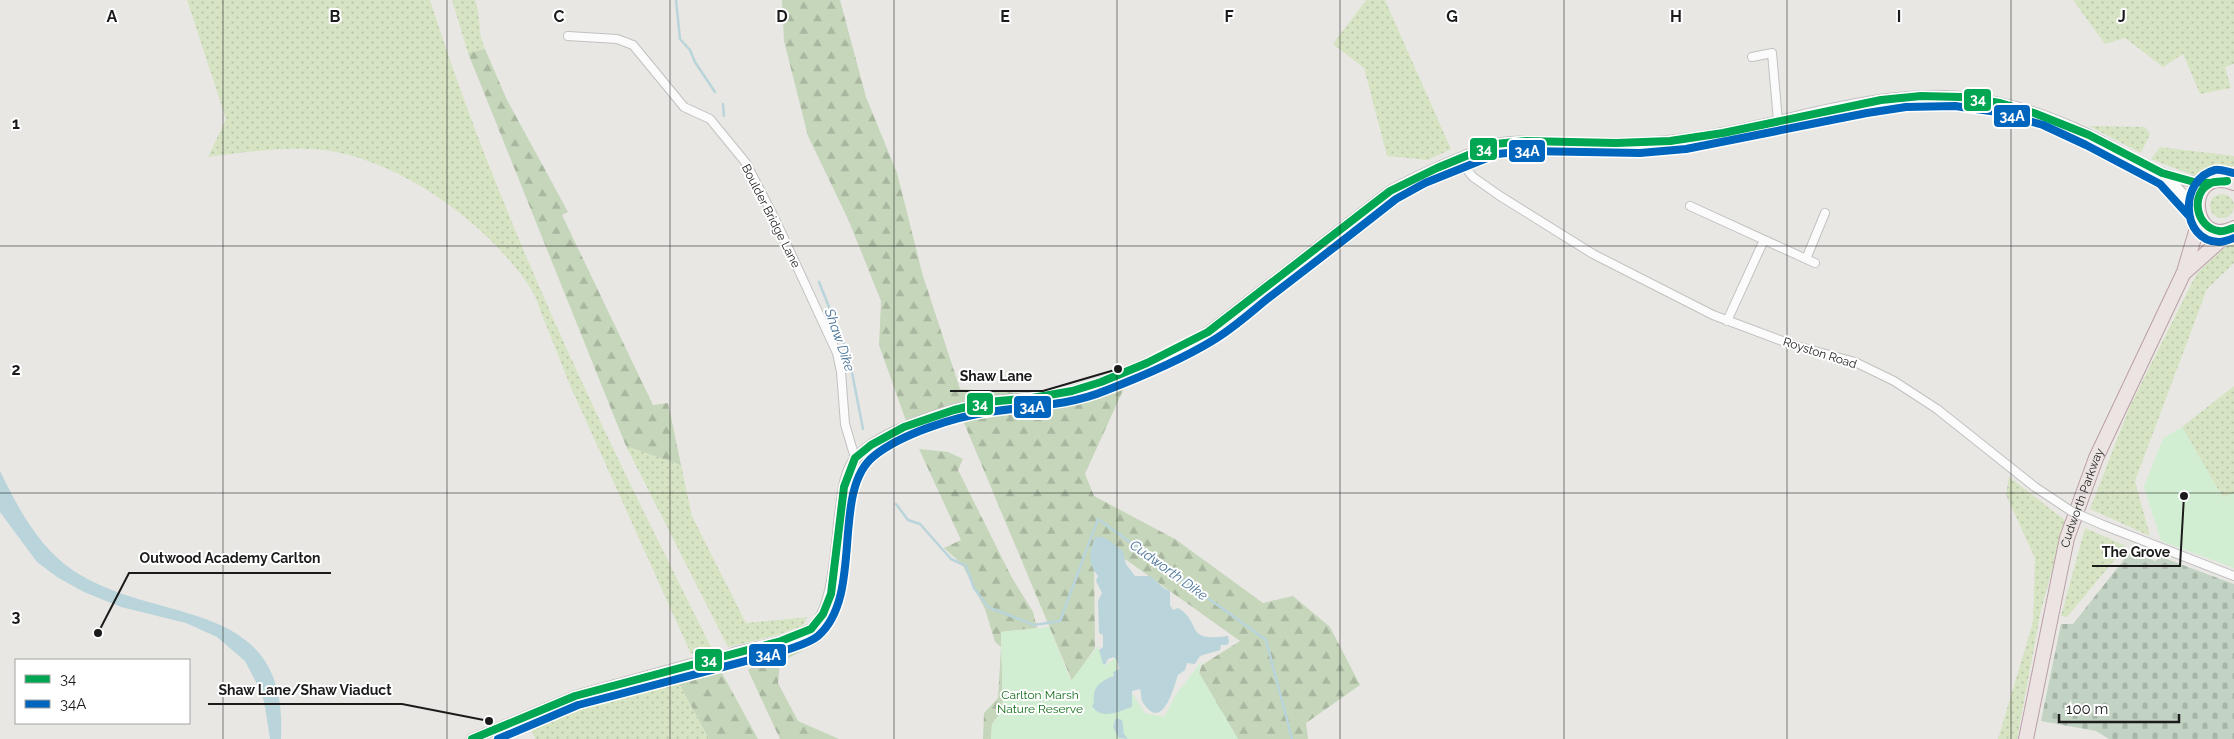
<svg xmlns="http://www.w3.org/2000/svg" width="2234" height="739" font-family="Raleway,sans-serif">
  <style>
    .grass { fill: url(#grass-dots) }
    .forest { fill: url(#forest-firs) }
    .cemetery { fill: url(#cemetery-stones) }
    .park { fill: #d2eed2 }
    .water { fill: #b9d4da }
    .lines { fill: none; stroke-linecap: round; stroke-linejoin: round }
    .stream { stroke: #b9d4da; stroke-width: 2.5 }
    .tertiary-tunnel { stroke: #cac8c6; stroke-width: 10; stroke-dasharray: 10 5; stroke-linecap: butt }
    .minor-casing { stroke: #c2c1c0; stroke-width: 10 }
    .tertiary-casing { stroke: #c2c1c0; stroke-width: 12 }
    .trunk-casing { stroke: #bb9ea7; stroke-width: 16 }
    .minor { stroke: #fcfbfb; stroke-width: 8 }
    .tertiary { stroke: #fcfbfb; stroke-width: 10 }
    .trunk { stroke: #ebe4e2; stroke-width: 14 }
    .minor-bridge-casing { stroke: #c2c1c0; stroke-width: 10; stroke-linecap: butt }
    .minor-bridge { stroke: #fcfbfb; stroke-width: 8 }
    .bus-1-casing { stroke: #fff; stroke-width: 11 }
    .bus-2-casing { stroke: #fff; stroke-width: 11 }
    .bus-1 { stroke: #00a651; stroke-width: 8 }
    .bus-2 { stroke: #0065bd; stroke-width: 8 }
    .grid { fill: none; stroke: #1b1b1b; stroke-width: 1; stroke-opacity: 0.55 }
    .labels { text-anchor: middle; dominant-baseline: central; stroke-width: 4; stroke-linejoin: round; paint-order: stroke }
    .street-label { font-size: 12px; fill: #1b1b1b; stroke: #fff }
    .park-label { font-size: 12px; fill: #146e19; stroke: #fff }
    .water-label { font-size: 14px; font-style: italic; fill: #4d769a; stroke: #fff }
    .grid-label { font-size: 16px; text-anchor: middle; font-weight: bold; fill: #1b1b1b; stroke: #fff; stroke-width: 4; stroke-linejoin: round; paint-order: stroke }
    .leader { fill: none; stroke: #1b1b1b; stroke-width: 2 }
    .callout-dot { fill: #1b1b1b; stroke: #fff; stroke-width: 2 }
    .callout-label { font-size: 14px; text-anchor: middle; font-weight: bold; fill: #1b1b1b; stroke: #fff; stroke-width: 4; stroke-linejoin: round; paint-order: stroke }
    .line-badge { stroke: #fff; stroke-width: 2 }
    .badge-label { font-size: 14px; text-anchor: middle; font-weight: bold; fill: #fff }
  </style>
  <defs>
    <pattern id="grass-dots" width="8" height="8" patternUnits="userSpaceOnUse" patternTransform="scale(1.25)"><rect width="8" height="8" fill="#d6e4c4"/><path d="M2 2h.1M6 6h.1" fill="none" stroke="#b7c3a8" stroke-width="1.8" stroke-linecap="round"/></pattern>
    <pattern id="forest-firs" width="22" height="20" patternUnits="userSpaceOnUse" patternTransform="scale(1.25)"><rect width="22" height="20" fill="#c5d6bb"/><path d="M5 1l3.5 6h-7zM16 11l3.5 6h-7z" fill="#a9b7a0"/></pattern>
    <pattern id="cemetery-stones" width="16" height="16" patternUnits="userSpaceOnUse" patternTransform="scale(1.25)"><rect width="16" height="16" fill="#c3d3c3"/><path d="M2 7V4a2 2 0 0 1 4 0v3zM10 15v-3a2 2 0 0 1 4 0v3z" fill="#a7b5a7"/></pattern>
  </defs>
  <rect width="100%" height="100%" fill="#e9e7e4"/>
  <!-- grass -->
  <path class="grass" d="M187,0H430C502,225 606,438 712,649L691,654C655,574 619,494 583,414C569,385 558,354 546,325C541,313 537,299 531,289C489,224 401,160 324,150C285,146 247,152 208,157L226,119Z
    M452,0H475C481,16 477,32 485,49L468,53Z
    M1366,0H1385L1451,149L1428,160L1387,156L1364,68L1333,44Z
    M2073,0H2234V64L2225,67L2231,88L2200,94L2183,54L2163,67L2125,38L2105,44Z
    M2089,126L2145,127L2150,134L2141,153Z
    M2160,147L2234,156V166L2198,177L2151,159Z
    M2210 206a12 12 0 1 1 24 0a12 12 0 1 1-24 0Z
    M2234,239V263L2207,289L2135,481L2150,536L2090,509L2130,406L2197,273Z
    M2234,386V493L2223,498L2182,427Z
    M626,446L681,465L692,516L746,623L807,617L803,626L774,636L728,647Z
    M2009,477L2066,521L2041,610L2017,739H1998L2033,622L2035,558L2006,495Z
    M2085,528L2126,546L2067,617L2061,616Z
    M674,674L709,739H535L529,722L592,699Z"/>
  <!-- forest -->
  <path class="forest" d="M782,0H840L866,97L897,173L923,276L960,389L1023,393L966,400L906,421L879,345L881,301L848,219L808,136L784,41Z
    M485,49L507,100L568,212L562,215L653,405L668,403L681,465L626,446L468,53Z
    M1129,377L1085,474L1094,496L1175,539L1263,603L1293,596L1330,627L1360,685L1306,723L1308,739H1238L1199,673L1202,665L1240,641L1104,544L1094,564L1095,648L1072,681L962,418L987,408L1067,397Z
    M919,449L948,452L963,459L958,470L1011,576L1033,612L1037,628L1001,632L1003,710L992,724L991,739H983L984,713L998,698L1001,647L995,642L985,609L962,564L944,548L961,540Z
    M809,639L820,642L780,662L778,683L798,721L839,739H780L748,670L773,650Z
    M717,664L758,739H709L674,674Z"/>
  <!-- cemetery -->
  <path class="cemetery" d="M2130,552L2155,561L2161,557L2234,584V739H2109L2096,731L2041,721L2061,624H2073Z"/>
  <!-- park -->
  <path class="park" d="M2182,427L2223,498L2234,493V568L2161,541L2144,487L2163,438Z
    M1049,627L1071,681L1098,646L1104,666L1117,657V670L1145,713L1164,717L1175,696L1201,662L1199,673L1238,739H991L992,724L1003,710L1001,632Z"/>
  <!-- water -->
  <path class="water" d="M0,471C18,508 39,548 74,571C159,627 289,594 281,739H270L264,701L256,682L245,661L217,637L186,623L121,607L84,592L57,577L37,562L0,512Z
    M1095,537H1102L1110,541L1123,551L1126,564L1135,576H1150L1165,589L1170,591V605L1173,610L1178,608C1204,624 1182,642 1228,636L1229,642L1227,645H1221L1220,650L1200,656L1195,664L1187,663L1185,670L1178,675C1174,686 1163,732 1144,704C1140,699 1142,694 1140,689L1132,691V707C1119,711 1102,721 1092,706L1094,703C1092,688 1099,681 1114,676L1113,672L1119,669L1117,660L1114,657L1108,659L1105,665L1103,664L1099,650L1103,647V635L1099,633L1098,601L1102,593L1096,581L1098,576C1087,563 1089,553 1095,537Z
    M1116,718L1122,720L1124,734L1128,739L1119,738L1113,727Z"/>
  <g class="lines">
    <!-- stream -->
    <path class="stream" d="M676,0L680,39L690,50L695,62L715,92
      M723,104L724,116
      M819,282L849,357L863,429
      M896,504L908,520L920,524L951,559L966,566L974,588L988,607L1034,625L1060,621L1098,519L1266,640L1292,739"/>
    <!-- tertiary-tunnel -->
    <path class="tertiary-tunnel" d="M713,658L733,653"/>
    <defs>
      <path id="minor" d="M568,36L617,39L633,45L684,107L710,119L746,163L774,217L837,353L841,372L845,424L855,458
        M1752,57L1772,53L1778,121
        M1458,159L1473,177L1500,196L1593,254L1713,315L1793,345L1855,362L1894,381L1937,409L2035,487
        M1690,206L1815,263
        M1806,259L1825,213
        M1727,321L1764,240
        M2103,525L2234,576"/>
      <path id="tertiary" d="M2166,176L2197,210
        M733,653C758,646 787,643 809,630C836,614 836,537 841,508C843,492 845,471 856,458C879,431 952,408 987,402C1016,398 1045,399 1073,391C1120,378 1166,356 1208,332L1390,191C1415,177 1440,166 1467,155C1476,152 1486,147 1495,144C1522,139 1550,143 1576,143C1612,144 1648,144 1684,139C1788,127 1895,77 2000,103C2031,110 2060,121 2089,135C2129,154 2164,184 2211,183
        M472,739L575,696L713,658"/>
      <g id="trunk">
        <path d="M2234,183C2183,163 2189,251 2234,228"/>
        <path d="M2185,272L2232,230"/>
        <path id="s1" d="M2026,739L2067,538L2096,458L2184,272L2200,218"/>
      </g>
    </defs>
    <!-- minor casing -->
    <use href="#minor" class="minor-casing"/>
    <!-- tertiary casing -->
    <use href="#tertiary" class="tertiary-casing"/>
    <!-- trunk casing -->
    <use href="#trunk" class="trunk-casing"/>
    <!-- minor -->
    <use href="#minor" class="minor"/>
    <!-- tertiary -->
    <use href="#tertiary" class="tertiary"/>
    <!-- trunk -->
    <use href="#trunk" class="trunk"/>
    <defs>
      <path id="minor-bridge" d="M2035,487L2071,511L2103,525"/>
    </defs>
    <!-- minor-bridge casing -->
    <use href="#minor-bridge" class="minor-bridge-casing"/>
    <!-- minor-bridge -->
    <use href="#minor-bridge" class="minor-bridge"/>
    <defs>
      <path id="bus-1" d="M2227,181C2222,182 2216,181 2211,183C2189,193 2196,228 2219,231C2223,232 2229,229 2234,228
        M472,739L575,696L781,641L811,629L823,614L831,594L844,487L855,458L871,445L904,427L954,410L987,402L1032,398L1072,391L1101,382L1147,363L1208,332L1390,191L1437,168L1495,144L1526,141L1616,143L1670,141L1723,133L1881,100L1921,96L1961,97L2000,103L2034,113L2089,135L2162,173L2194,182L2211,183"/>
      <path id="bus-2" d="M2234,173C2228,172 2221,169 2215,170C2179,179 2180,241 2219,242C2224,242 2229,240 2234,238
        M498,739L578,705L784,651C794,647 810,643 818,636C865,595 830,491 874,456C901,434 954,417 989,412C1029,406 1069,406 1107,390C1143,376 1179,361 1212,341C1233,329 1252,311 1271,296C1313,264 1354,232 1396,199L1425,183L1497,154L1528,151L1640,153L1686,149L1867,113L1906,107L1955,106L1997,112L2043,125L2086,145L2160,184L2190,217"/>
    </defs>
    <!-- bus-1 casing -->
    <use href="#bus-1" class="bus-1-casing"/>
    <!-- bus-2 casing -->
    <use href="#bus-2" class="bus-2-casing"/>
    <!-- bus-1 -->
    <use href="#bus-1" class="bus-1"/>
    <!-- bus-2 -->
    <use href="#bus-2" class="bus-2"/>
  </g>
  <!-- grid -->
  <path class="grid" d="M223,0V739M447,0V739M670,0V739M894,0V739M1117,0V739M1340,0V739M1564,0V739M1787,0V739M2011,0V739M0,246H2234M0,493H2234"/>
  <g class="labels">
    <!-- street labels -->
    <g class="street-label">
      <text transform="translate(771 216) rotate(63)">Boulder Bridge Lane</text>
      <text transform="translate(1820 353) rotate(18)">Royston Road</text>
      <text stroke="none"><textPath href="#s1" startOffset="248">Cudworth Parkway</textPath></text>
    </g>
    <!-- park labels -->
    <g class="park-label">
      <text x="1040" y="695">Carlton Marsh<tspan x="1040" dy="14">Nature Reserve</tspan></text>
    </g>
    <!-- water labels -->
    <g class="water-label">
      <text transform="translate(840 340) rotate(71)">Shaw Dike</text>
      <text transform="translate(1169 570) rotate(36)">Cudworth Dike</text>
    </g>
  </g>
  <g class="grid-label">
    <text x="112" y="22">A</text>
    <text x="335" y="22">B</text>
    <text x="559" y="22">C</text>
    <text x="782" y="22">D</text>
    <text x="1005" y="22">E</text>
    <text x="1229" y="22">F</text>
    <text x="1452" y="22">G</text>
    <text x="1676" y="22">H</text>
    <text x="1899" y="22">I</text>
    <text x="2122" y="22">J</text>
    <text x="16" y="129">1</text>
    <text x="16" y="375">2</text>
    <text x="16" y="622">3</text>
  </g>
  <!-- callouts -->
  <path class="leader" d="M1118 369L1043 391H950M2184 496L2180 566H2092M98 633L129 573H331M489 721L402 704H208"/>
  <g class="callout-dot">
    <circle cx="1118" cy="369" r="5"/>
    <circle cx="2184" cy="496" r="5"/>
    <circle cx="98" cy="633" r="5"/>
    <circle cx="489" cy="721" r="5"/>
  </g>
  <g class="callout-label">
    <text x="996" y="381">Shaw Lane</text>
    <text x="2136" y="557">The Grove</text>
    <text x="230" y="563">Outwood Academy Carlton</text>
    <text x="305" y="695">Shaw Lane/Shaw Viaduct</text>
  </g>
  <g class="line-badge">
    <rect x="1963" y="88" width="29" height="24" rx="5" fill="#00a651"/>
    <rect x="1993" y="104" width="38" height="24" rx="5" fill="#0065bd"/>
    <rect x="1469" y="137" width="29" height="24" rx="5" fill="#00a651"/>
    <rect x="1508" y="139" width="38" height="24" rx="5" fill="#0065bd"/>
    <rect x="966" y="392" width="28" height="24" rx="5" fill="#00a651"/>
    <rect x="1013" y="395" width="39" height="24" rx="5" fill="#0065bd"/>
    <rect x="748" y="643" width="39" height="24" rx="5" fill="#0065bd"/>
    <rect x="694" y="648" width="29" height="24" rx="5" fill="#00a651"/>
  </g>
  <g class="badge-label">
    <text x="1978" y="104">34</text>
    <text x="2012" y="121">34A</text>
    <text x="1484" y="154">34</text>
    <text x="1527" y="156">34A</text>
    <text x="980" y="409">34</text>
    <text x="1032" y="412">34A</text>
    <text x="768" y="660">34A</text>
    <text x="709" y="665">34</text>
  </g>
  <!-- legend -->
  <rect x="15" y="659" width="175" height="65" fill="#ffffff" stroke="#a4a4a4"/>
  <rect x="25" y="675" width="25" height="8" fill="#00a651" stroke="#a4a4a4"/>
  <text x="60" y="684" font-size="15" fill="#1b1b1b">34</text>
  <rect x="25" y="700" width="25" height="8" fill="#0065bd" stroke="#a4a4a4"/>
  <text x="60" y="709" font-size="15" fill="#1b1b1b">34A</text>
  <!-- scale -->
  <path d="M2059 714v8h120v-8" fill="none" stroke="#1b1b1b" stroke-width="2.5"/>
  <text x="2066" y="714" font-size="15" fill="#1b1b1b" stroke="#ffffff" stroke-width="4" paint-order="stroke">100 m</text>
</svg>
